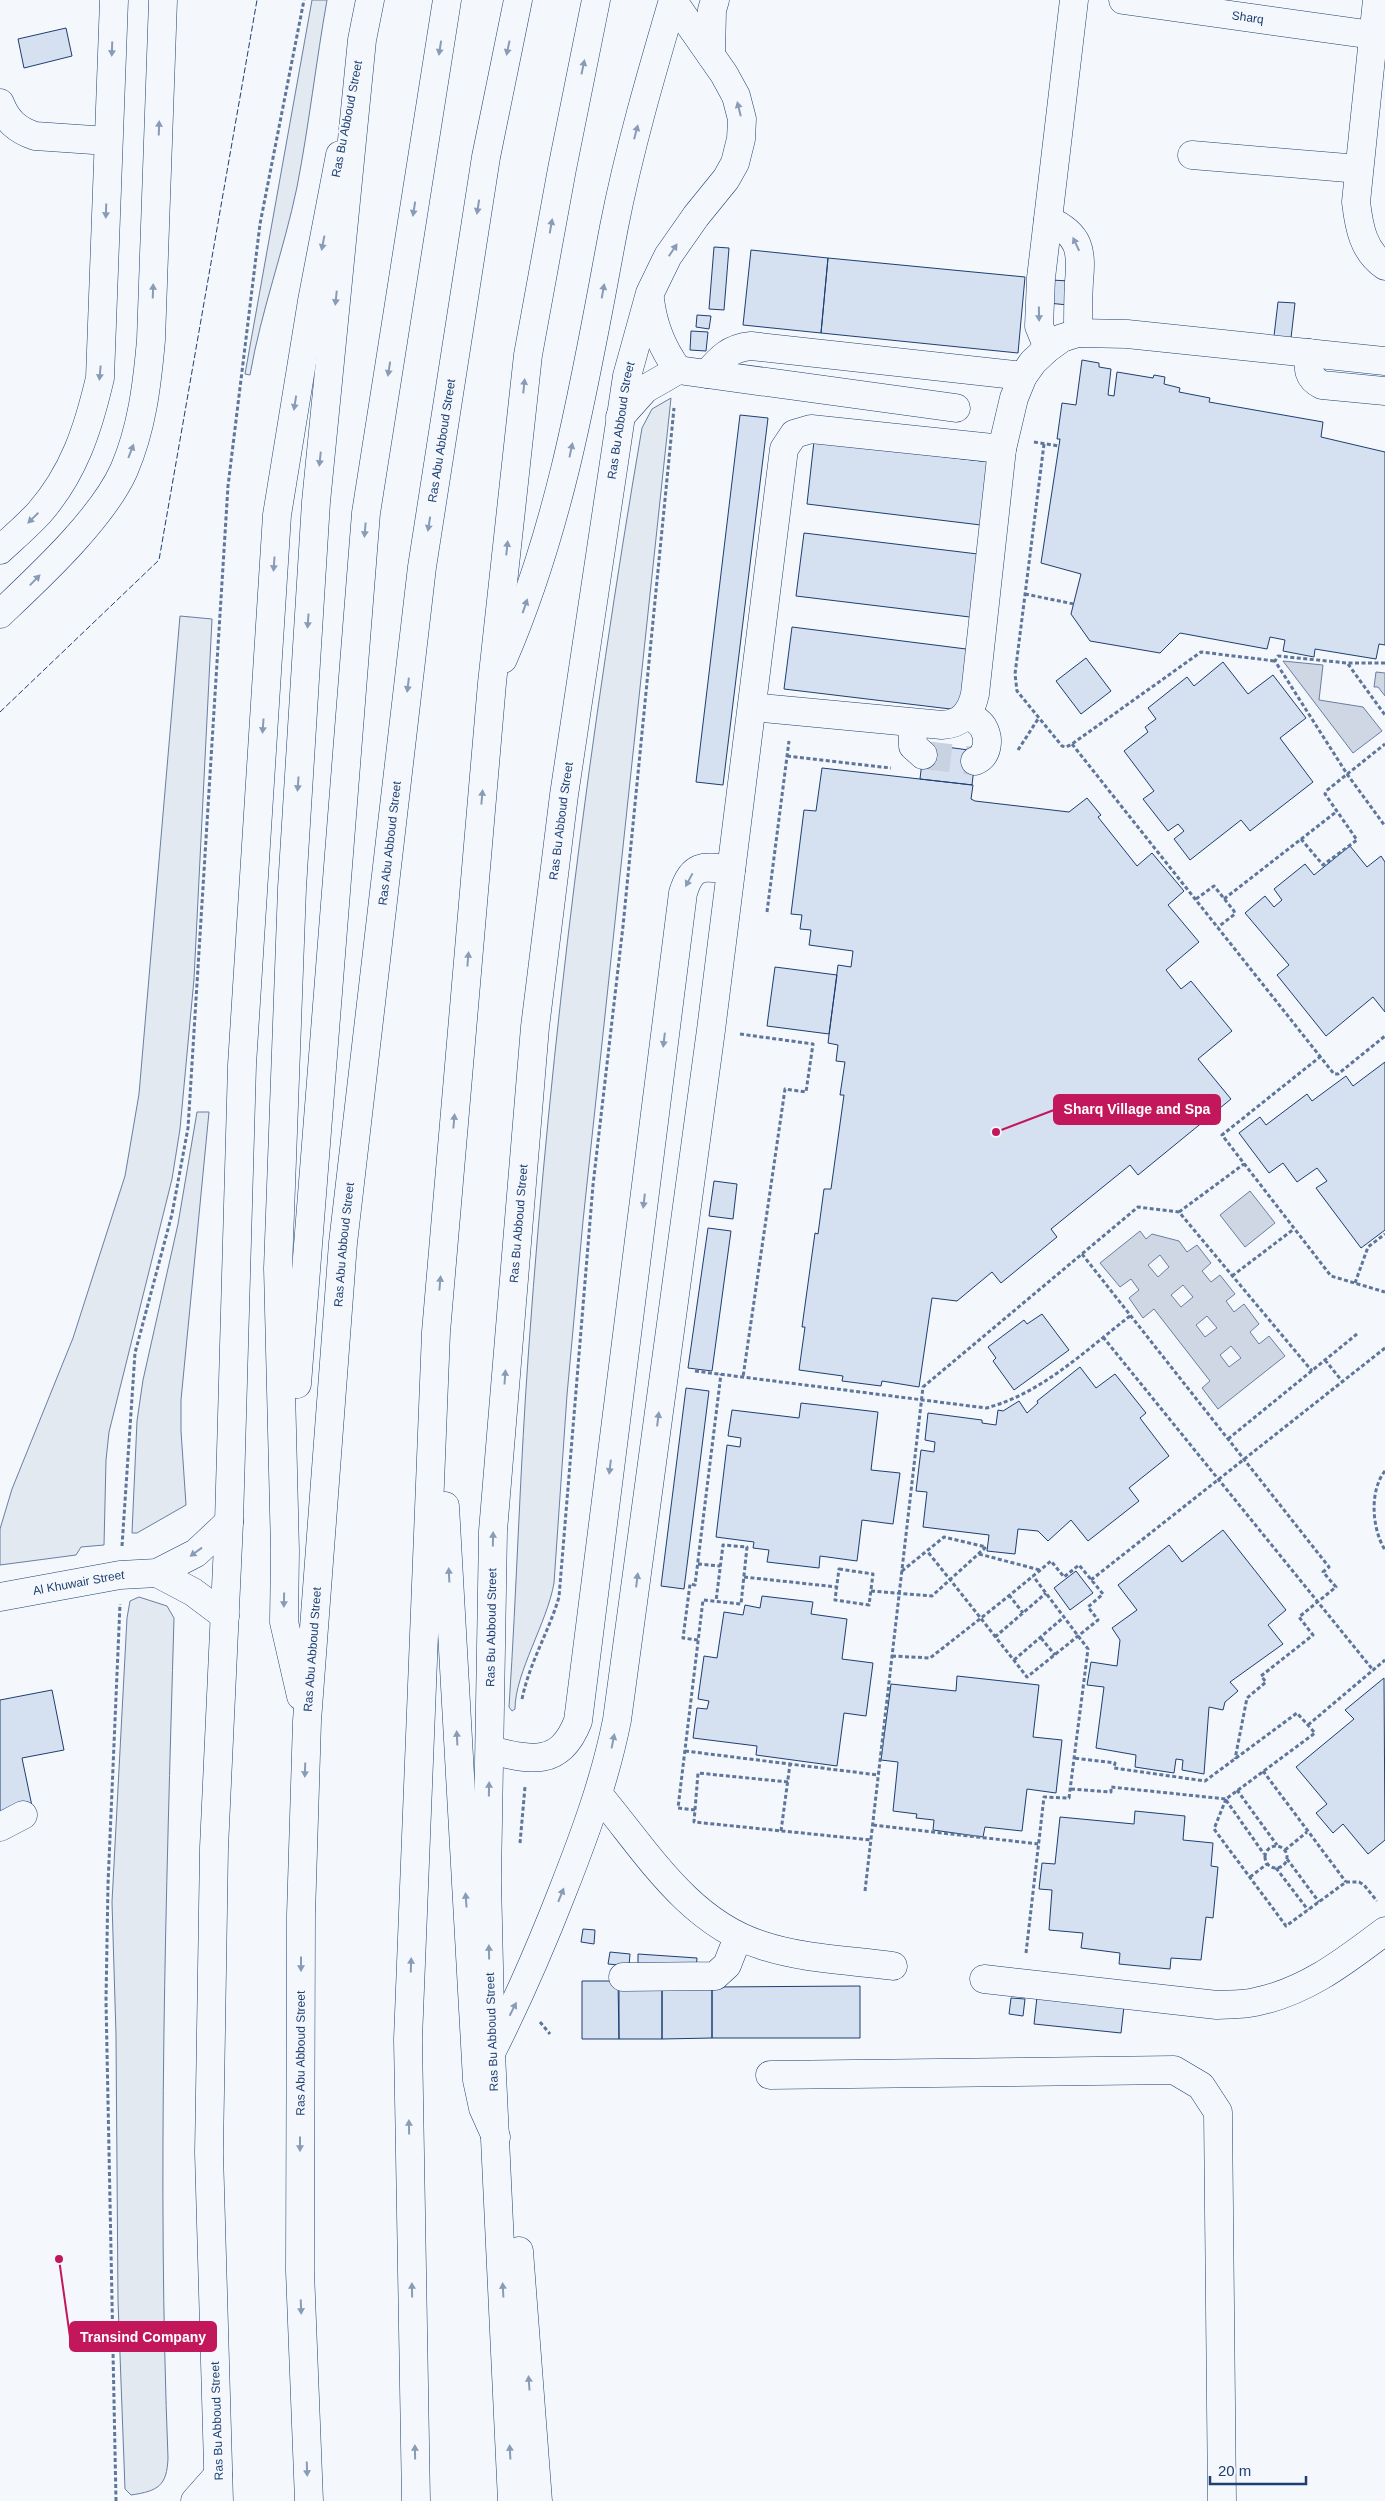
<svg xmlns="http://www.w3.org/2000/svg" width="1385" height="2501" font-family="Helvetica,sans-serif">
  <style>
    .green { fill: #e3e9f0; stroke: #687fa3 }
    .water { fill: #cfd7e4; stroke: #687fa3; fill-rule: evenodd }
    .building { fill: #d5e0f0; stroke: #1d3f73 }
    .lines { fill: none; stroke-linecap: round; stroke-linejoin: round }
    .minor-tunnel { stroke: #c9d2e0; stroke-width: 28; stroke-dasharray: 28 14; stroke-linecap: butt }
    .minor-casing { stroke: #1d3f73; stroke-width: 29 }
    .highway-casing { stroke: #1d3f73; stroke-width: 29 }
    .path { stroke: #5e769c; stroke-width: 3; stroke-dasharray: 4 2.5; stroke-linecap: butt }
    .minor { stroke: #f4f7fb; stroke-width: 28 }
    .highway { stroke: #f4f7fb; stroke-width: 28 }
    .fence { stroke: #1d3f73; stroke-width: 1; stroke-dasharray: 6 2.5; stroke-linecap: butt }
    .oneway { fill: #889bb7 }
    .labels { text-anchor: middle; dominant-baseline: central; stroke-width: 4; stroke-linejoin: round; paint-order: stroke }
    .street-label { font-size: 12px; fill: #1d3f73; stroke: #f4f7fb }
    .leader { fill: none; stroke: #c2185b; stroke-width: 2 }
    .callout-dot { fill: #c2185b; stroke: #f4f7fb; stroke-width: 2 }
    .callout { fill: #c2185b; stroke: #c2185b; stroke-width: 2 }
    .callout-label { font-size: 14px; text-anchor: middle; font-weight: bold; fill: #fff }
  </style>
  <rect width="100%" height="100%" fill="#f4f7fb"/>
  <!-- green -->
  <path class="green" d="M312,0H327C316,62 309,125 297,187C284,250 261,311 250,375L245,374Z
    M671,398L583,1221L567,1395L554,1583C547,1623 515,1673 515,1709L512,1711L509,1707C517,1586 520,1466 529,1345C551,1038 590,732 642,428L652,409Z
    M180,616L212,619L194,979L180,1129L172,1179L109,1432L106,1460L104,1545L81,1547L76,1555L0,1565V1529L12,1489L73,1338L125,1176L139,1094Z
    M197,1112H209L181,1400V1431L186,1505L137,1533H132L137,1421L143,1380L178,1224Z
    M139,1597L167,1606L174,1618C166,1898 157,2178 168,2458C167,2486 158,2491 131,2495L125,2489L118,2301L116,2035L112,1902L127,1618L130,1601Z"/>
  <!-- water -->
  <path class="water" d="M1283,661L1323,665L1319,700L1363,707L1382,731L1353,753Z
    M1376,672L1385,673V696L1378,687H1374Z
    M1250,1191L1275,1223L1245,1247L1220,1215Z
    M1140,1231L1146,1239L1152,1234L1179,1241L1187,1252L1197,1245L1211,1263L1202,1271L1211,1282L1220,1275L1235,1294L1226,1301L1234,1312L1244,1304L1259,1324L1250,1332L1259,1344L1269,1336L1285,1356L1218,1409L1202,1388L1210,1381L1154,1309L1143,1318L1129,1298L1139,1290L1131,1279L1120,1287L1100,1263ZM1160,1255L1169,1267L1158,1277L1148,1265ZM1183,1285L1193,1297L1181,1307L1171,1295ZM1207,1316L1217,1328L1205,1337L1196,1325ZM1231,1346L1241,1358L1229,1367L1220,1355Z"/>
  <!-- building -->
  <path class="building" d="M66,28L72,56L24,68L18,39Z
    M714,247L729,248L724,310L709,309Z
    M751,250L828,258L821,333L743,325Z
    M828,258L1025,277L1018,353L821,333Z
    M1051,280L1070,281L1068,305L1048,303Z
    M1278,302L1295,303L1291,338L1274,336Z
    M697,315L711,316L709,329L696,327Z
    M691,331L708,332L706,351L690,350Z
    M1082,360L1099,363V367L1111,369L1108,395L1114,396L1117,372L1153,378L1154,375L1165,377L1164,384L1180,388L1179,392L1210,398L1209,402L1323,422L1321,437L1385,452V645L1379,644L1376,659L1315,649L1314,657L1283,651L1285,640L1270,637L1267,649L1180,633L1160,653L1090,641L1071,614L1081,574L1041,563L1060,439H1057L1062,403L1076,405Z
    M740,415L768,418L723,785L696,782Z
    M814,441L997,463L989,526L807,504Z
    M804,533L986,555L978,618L796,596Z
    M792,627L974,650L967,711L784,689Z
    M1086,658L1111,691L1081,714L1056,681Z
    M1223,662L1248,694L1273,675L1306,718L1280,738L1313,782L1250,831L1241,820L1190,860L1174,839L1184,831L1178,824L1168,831L1143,799L1154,791L1124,751L1148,732L1145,727L1156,719L1148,708L1187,677L1194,686Z
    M924,744L976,751L972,785L920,779Z
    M822,768L973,785L971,799L975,801L1069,812L1087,798L1101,815L1098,817L1137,866L1152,853L1184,891L1168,905L1199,942L1166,970L1181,989L1191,981L1232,1031L1198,1059L1231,1099L1138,1175L1130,1165L1051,1229L1057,1237L1001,1283L992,1272L957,1301L932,1298L919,1387L882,1381L881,1386L842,1381L843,1376L799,1370L805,1327H802L815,1233L818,1234L824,1189H831L844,1095H840L845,1062L836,1061L838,1045L828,1043L838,965L851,967L853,951L809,945L811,930L800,929L802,915L791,914L804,810L816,811Z
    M1350,846L1367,867L1381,856L1385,862V1012L1373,997L1326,1036L1277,975L1289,965L1245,913L1265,896L1274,907L1282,900L1274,889L1305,864L1314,875Z
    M775,967L837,975L829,1034L767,1026Z
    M1385,1062V1230L1361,1248L1316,1188L1327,1181L1317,1168L1297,1182L1283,1163L1269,1173L1239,1133L1260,1117L1266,1125L1307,1094L1312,1101L1346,1076L1353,1086Z
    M714,1181L737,1184L733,1219L709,1216Z
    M708,1228L731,1231L712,1371L688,1368Z
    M1042,1314L1069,1350L1014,1390L993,1361L996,1358L988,1347L1024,1320L1027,1324Z
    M1080,1367L1096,1388L1115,1374L1146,1413L1140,1418L1169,1456L1129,1488L1139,1501L1088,1541L1071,1520L1048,1541L1038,1531L1018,1529L1015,1554L987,1551L989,1535L923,1527L927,1492L916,1491L921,1450L934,1452L935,1442L925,1440L928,1413L982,1420V1423L996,1425L998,1410L1003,1411L1019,1401L1027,1413L1038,1403L1037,1401Z
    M686,1388L709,1391L684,1589L661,1586Z
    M801,1403L878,1412L871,1470L900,1473L893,1524L862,1520L857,1561L820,1556L819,1568L767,1562L769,1550L753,1548L754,1542L716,1537L727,1445L740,1447L741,1438L728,1436L732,1410L799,1418Z
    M1223,1530L1286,1610L1268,1625L1283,1644L1230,1682L1238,1691L1225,1702L1223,1710L1209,1707L1204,1774L1182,1770L1183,1760L1176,1759L1174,1773L1135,1767L1136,1755L1096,1748L1104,1687L1087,1685L1091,1662L1117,1666L1120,1640L1112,1628L1137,1610L1118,1585L1169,1545L1182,1562Z
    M1076,1571L1093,1593L1070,1610L1054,1588Z
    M762,1596L813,1602L811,1614L847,1619L842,1659L873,1663L866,1716L844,1713L837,1766L756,1755L757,1746L693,1738L697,1708L707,1709L709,1701L698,1699L704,1656L717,1658L724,1612L743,1615L745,1605L760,1608Z
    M957,1676L1039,1685L1033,1737L1062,1740L1056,1793L1027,1789L1022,1831L985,1827L983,1837L933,1830L934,1820L916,1818L917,1814L893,1811L898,1762L881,1760L891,1684L956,1691Z
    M1384,1678L1385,1840L1368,1854L1343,1824L1333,1833L1316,1813L1327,1804L1296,1767L1354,1719L1345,1710Z
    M52,1690L64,1750L22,1758L33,1811L0,1818V1700Z
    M1135,1811L1185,1816L1183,1840L1213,1843L1211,1866L1218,1867L1213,1918L1206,1917L1201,1960L1171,1958L1170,1969L1119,1964L1120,1953L1081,1948L1083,1933L1049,1930L1052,1890L1039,1889L1042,1863L1055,1864L1060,1817L1134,1824Z
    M583,1929L595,1930L594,1944L581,1942Z
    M610,1952L630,1954L629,1966L608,1964Z
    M638,1954L697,1958L696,1970L638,1967Z
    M582,1981H618L619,2039H582Z
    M860,1986V2038H712V1987Z
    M619,1987H662V2039H619Z
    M662,1987H712V2038L662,2039Z
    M1037,1997L1124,2006L1121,2033L1034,2024Z
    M1011,1998L1025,1999L1023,2016L1009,2014Z"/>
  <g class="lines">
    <!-- minor-tunnel -->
    <path class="minor-tunnel" d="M923,755L975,761"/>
    <defs>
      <g id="minor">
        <path id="s1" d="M1123,0L1373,35"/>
        <path d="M1377,0L1356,202C1359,227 1363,251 1385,266"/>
        <path d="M711,55L712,10L715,0"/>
        <path d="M0,103C7,121 17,130 35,136L108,141"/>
        <path d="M1192,155L1359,169"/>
        <path d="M1048,220C1080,234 1082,250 1079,282C1078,299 1078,316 1078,333"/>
        <path d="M650,299C653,326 662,348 678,370"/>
        <path d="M1048,348L1039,326L1041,278L1074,0"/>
        <path d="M1309,353C1308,368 1307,378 1322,385L1385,391"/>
        <path d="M707,374C720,358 730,348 751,346L1023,376"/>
        <path d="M620,417L645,389L678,370L956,408"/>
        <path d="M0,550C13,538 27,526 39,513C74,473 88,429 100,378L114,0"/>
        <path d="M0,614C39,577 102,519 124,470C142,428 147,385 151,340L163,0"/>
        <path d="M752,707L942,725C961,724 971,713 975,694L1002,449L1014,398L1023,376L1033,362L1048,348L1062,338L1078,333L1127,334L1385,361"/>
        <path d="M968,714C973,718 979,721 983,727C990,739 988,756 975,761"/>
        <path d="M912,723L913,746L923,755"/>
        <path d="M157,1573L193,1592L225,1616"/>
        <path id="s2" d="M0,1597L120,1575L157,1573L196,1553L229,1522"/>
        <path d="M490,1750C530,1760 560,1768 578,1721L683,893C692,863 704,866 731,870"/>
        <path d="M599,1795C646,1851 688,1922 761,1945C802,1959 849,1960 893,1966"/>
        <path d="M0,1827L23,1815"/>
        <path d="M623,1977L715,1976L727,1965L738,1937"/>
        <path d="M984,1979L1217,2005C1230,2004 1243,2005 1255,2002C1306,1992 1345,1961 1385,1931"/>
        <path d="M493,2049C519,1997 542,1944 563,1890C585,1834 605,1780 617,1720L711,1030L784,449L794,434L811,429L1002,449"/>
        <path d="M770,2075L1174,2070L1201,2086L1218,2112L1222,2501"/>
        <path d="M519,2251L538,2501"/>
        <path d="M195,2501L218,2475"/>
        <path d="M219,2501L209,2153L214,1848L229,1522L242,1065L277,515L312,301L340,155"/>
        <path id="s3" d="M512,2501L491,2053L487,1880L493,1531L535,1027L564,795L627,376L650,293L668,256L696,216L726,179L735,163L741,139L742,119L736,96L724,74L673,1"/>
      </g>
      <g id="highway">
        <path d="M503,659C563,520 586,375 614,227C629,150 651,75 673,0"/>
        <path d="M297,1384L366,513L447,0"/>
        <path d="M445,1506L477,2080L483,2108L496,2137"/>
        <path d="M301,1696L284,1622L285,1551L278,1268L292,888L316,502L362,40L370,0"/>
        <path id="s4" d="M309,2501L300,2271L301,1915L307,1721L343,1243L422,567L486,157L518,0"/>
        <path d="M416,2501L408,2039L436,1332L492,683L528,355L562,169L596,0"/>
      </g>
    </defs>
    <!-- minor casing -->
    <use href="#minor" class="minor-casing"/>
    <!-- highway casing -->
    <use href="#highway" class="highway-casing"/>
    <!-- path -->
    <path class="path" d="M1034,442L1059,446
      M1044,444L1015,674L1017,691L1062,746L1066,747L1072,744L1201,652L1275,661
      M1025,594L1074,604
      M1385,663H1347L1278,656L1275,661L1347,774L1385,826
      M1348,664L1385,715
      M1072,744L1334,1074H1338L1385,1036
      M1018,750L1038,719
      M787,756L891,768
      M1301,839L1323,865L1357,840L1325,794L1326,791L1385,744
      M1196,899L1214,886L1234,911L1235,914L1218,927
      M1224,899L1336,812
      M767,912L789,741
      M740,1034L813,1044L806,1092L785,1089L743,1377
      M1321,1056L1222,1135L1331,1276L1385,1292
      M1179,1212L1244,1164
      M1082,1254L1329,1567L1323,1572L1336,1587L1299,1617L1313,1635L1261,1676L1266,1682L1247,1698L1235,1759
      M1232,1276L1294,1229
      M1355,1283L1368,1247L1385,1234
      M1103,1337L1373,1670
      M1325,1360L1342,1381
      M695,1371L986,1408C1041,1394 1086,1350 1130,1316
      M1228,1439L1357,1334
      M1385,1471C1369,1491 1372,1529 1385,1550
      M122,1546L135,1353L172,1214L188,1128L228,486L260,224L304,0
      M979,1554L1040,1570
      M698,1564L720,1566
      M839,1569L873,1574L869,1605L835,1600Z
      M744,1577L837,1587
      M1091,1580L1385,1348
      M871,1591L932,1596L986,1547L944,1537L902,1571
      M1009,1595L1023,1613
      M995,1637L1046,1593
      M1041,1638L1055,1655
      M698,1640L683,1638L690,1584L695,1585L721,1374
      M892,1656L930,1658C971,1626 1012,1594 1051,1561L1064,1577L1079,1565L1103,1594L1088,1607L1098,1620L1027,1677C994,1635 961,1593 927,1551
      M1014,1660L1064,1617
      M522,1699C530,1661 548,1634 559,1597L593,1185L623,926L674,408
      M1308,1725L1385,1660
      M685,1751L878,1775
      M1263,1771L1346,1882
      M788,1782L698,1773L694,1822L871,1840
      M1071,1789L1111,1792V1787L1226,1799L1315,1733L1297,1713L1205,1781L1114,1768L1115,1763L1074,1758
      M1237,1790L1277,1845
      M1226,1799L1214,1829L1286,1926L1346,1882H1359L1364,1885L1377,1901
      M1226,1800L1264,1854
      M695,1810L678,1808L703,1600L741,1604L747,1547L723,1545L716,1601
      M873,1825L1038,1844
      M781,1831L790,1764
      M520,1843L525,1787
      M1265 1857a11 11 0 1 1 22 0a11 11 0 1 1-22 0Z
      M1285,1850L1307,1832
      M1287,1859L1319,1902
      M1276,1868L1308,1910
      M1250,1877L1267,1864
      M865,1891L923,1387L1138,1207L1179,1212L1312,1371
      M1026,1953L1044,1797L1069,1798L1088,1649L1033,1576
      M540,2022L550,2034
      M116,2501L106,2001L108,1884L120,1604"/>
    <!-- minor -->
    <use href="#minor" class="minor"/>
    <!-- highway -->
    <use href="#highway" class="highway"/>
    <!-- fence -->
    <path class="fence" d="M0,712L159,560L257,0"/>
  </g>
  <!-- one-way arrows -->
  <defs><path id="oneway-solid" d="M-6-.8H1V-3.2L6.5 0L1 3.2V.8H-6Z" transform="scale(1.25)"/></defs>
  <g class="oneway">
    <use href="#oneway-solid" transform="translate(440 48) rotate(99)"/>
    <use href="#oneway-solid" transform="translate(508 48) rotate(102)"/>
    <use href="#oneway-solid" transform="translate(112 49) rotate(92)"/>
    <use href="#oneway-solid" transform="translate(583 67) rotate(-78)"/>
    <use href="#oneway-solid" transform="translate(739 109) rotate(-104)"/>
    <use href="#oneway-solid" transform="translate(159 128) rotate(-88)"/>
    <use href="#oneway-solid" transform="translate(636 132) rotate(-75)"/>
    <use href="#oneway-solid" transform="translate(478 207) rotate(99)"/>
    <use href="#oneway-solid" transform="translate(414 209) rotate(99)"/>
    <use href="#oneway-solid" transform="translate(106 211) rotate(92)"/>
    <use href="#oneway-solid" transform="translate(551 226) rotate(-80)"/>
    <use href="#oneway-solid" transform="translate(323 243) rotate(101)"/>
    <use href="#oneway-solid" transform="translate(1076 244) rotate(-115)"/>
    <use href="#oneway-solid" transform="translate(673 250) rotate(-56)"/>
    <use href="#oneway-solid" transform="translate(153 291) rotate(-88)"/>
    <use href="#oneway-solid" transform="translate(603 291) rotate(-80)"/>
    <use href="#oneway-solid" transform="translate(336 298) rotate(96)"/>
    <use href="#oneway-solid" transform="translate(1039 314) rotate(89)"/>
    <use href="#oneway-solid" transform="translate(389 369) rotate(99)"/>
    <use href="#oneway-solid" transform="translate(100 373) rotate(95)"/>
    <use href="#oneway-solid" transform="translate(524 386) rotate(-84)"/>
    <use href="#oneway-solid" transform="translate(295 403) rotate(99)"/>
    <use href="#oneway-solid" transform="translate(571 450) rotate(-78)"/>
    <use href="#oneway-solid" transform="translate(131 451) rotate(-69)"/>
    <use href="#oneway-solid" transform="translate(320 459) rotate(96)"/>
    <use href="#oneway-solid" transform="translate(33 518) rotate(136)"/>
    <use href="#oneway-solid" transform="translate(429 524) rotate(99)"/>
    <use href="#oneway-solid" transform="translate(365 530) rotate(95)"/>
    <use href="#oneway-solid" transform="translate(507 548) rotate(-84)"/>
    <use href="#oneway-solid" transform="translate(274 564) rotate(94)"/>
    <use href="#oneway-solid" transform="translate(35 580) rotate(-46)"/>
    <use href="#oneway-solid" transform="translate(525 606) rotate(-71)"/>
    <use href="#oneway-solid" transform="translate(308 621) rotate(94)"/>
    <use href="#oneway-solid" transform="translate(408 685) rotate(97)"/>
    <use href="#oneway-solid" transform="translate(263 726) rotate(94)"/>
    <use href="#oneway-solid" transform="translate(298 784) rotate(94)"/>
    <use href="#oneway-solid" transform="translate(482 797) rotate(-85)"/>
    <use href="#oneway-solid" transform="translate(689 880) rotate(118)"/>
    <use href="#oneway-solid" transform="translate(468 959) rotate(-85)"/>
    <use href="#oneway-solid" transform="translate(664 1040) rotate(97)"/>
    <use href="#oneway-solid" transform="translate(454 1121) rotate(-85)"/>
    <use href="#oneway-solid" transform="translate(644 1201) rotate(97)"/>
    <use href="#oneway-solid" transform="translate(440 1283) rotate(-85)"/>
    <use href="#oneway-solid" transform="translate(505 1377) rotate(-86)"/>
    <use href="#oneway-solid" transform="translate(658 1419) rotate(-83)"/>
    <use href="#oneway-solid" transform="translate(610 1467) rotate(97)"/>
    <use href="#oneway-solid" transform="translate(493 1539) rotate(-89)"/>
    <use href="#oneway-solid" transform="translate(196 1552) rotate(144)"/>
    <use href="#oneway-solid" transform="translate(449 1575) rotate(-93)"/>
    <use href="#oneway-solid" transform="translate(637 1580) rotate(-83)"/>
    <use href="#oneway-solid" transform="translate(284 1600) rotate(91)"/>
    <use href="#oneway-solid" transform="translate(457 1738) rotate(-93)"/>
    <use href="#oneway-solid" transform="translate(613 1741) rotate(-79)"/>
    <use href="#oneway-solid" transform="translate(305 1770) rotate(92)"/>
    <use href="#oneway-solid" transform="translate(489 1789) rotate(-89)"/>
    <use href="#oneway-solid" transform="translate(561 1895) rotate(-68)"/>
    <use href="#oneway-solid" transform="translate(466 1900) rotate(-94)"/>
    <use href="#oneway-solid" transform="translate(489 1952) rotate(-91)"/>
    <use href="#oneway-solid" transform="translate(301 1964) rotate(90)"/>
    <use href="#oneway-solid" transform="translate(411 1965) rotate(-88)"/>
    <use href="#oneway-solid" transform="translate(513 2009) rotate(-63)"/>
    <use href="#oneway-solid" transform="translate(409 2127) rotate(-91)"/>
    <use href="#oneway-solid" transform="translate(300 2144) rotate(90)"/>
    <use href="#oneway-solid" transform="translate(412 2290) rotate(-91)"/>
    <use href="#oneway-solid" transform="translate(503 2290) rotate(-93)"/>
    <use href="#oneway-solid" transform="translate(301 2307) rotate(88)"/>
    <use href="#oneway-solid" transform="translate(529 2383) rotate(-94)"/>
    <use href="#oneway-solid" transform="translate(415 2452) rotate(-91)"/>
    <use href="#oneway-solid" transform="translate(510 2452) rotate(-93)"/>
    <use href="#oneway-solid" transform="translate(307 2469) rotate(88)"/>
  </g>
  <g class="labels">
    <!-- street labels -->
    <g class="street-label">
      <text stroke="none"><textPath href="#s1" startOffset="126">Sharq</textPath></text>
      <text transform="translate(347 119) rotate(-79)">Ras Bu Abboud Street</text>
      <text stroke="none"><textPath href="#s3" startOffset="2089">Ras Bu Abboud Street</textPath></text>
      <text stroke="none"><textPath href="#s4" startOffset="2068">Ras Abu Abboud Street</textPath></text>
      <text stroke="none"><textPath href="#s3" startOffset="1684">Ras Bu Abboud Street</textPath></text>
      <text stroke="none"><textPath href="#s4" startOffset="1662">Ras Abu Abboud Street</textPath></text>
      <text stroke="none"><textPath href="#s3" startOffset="1279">Ras Bu Abboud Street</textPath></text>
      <text stroke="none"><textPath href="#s4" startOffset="1258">Ras Abu Abboud Street</textPath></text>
      <text stroke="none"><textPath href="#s2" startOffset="80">Al Khuwair Street</textPath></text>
      <text stroke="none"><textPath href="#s3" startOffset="874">Ras Bu Abboud Street</textPath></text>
      <text stroke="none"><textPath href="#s4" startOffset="852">Ras Abu Abboud Street</textPath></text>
      <text transform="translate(492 2032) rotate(-92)">Ras Bu Abboud Street</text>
      <text stroke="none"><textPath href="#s4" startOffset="448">Ras Abu Abboud Street</textPath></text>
      <text transform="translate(217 2421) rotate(-92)">Ras Bu Abboud Street</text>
    </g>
  </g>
  <!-- callouts -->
  <path class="leader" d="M996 1132L1054 1110M59 2259L70 2337"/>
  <g class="callout-dot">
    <circle cx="996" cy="1132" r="5"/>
    <circle cx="59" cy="2259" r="5"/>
  </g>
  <g class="callout">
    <rect x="1054" y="1095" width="166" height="29" rx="5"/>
    <rect x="70" y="2322" width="146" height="29" rx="5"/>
  </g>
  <g class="callout-label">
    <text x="1137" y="1114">Sharq Village and Spa</text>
    <text x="143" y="2342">Transind Company</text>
  </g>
  <!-- scale -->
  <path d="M1210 2476v8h96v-8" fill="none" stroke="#1d3f73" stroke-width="2.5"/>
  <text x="1218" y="2476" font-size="15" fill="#1d3f73" stroke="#f4f7fb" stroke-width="4" paint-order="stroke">20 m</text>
</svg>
